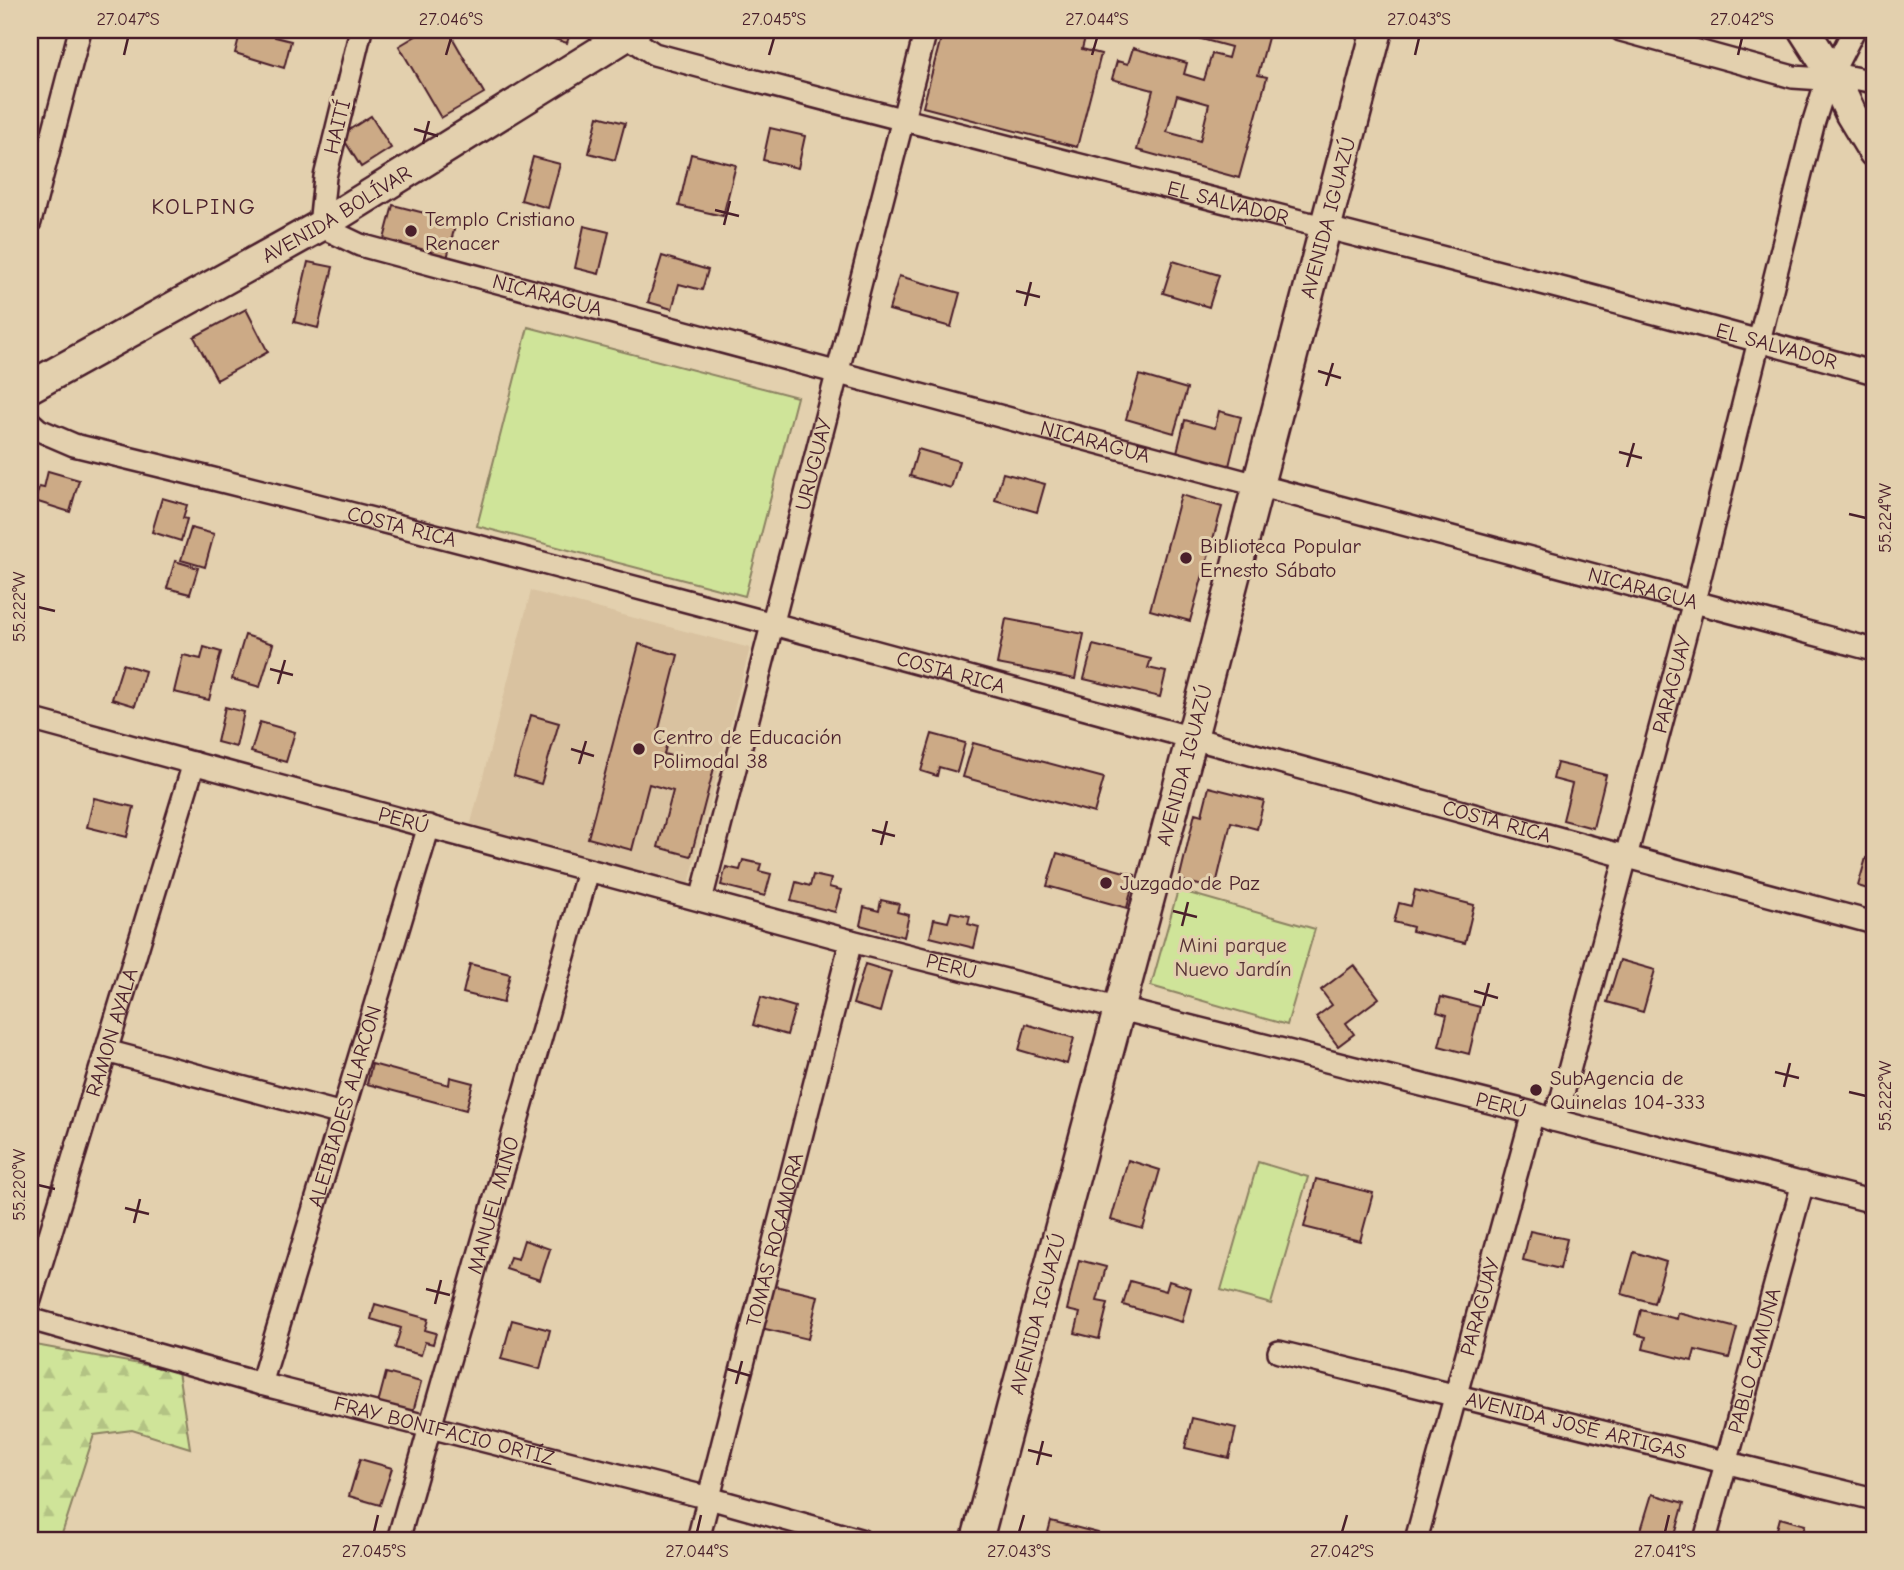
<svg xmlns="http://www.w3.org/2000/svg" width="1904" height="1570" font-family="'Comic Neue',sans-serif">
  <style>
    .built { fill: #d9c2a0 }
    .green { fill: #cfe499; stroke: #8c8262; stroke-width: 2 }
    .forest { fill: url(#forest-firs); stroke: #8c8262; stroke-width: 2 }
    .building { fill: #ccaa86; stroke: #4a1f2b; stroke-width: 2; fill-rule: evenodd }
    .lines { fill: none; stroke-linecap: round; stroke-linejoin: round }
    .street-casing { stroke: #4a1f2b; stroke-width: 26 }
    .secondary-casing { stroke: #4a1f2b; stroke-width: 35 }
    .street { stroke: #e3d0ae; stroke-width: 21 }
    .secondary { stroke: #e3d0ae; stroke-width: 30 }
    .ticks { fill: none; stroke: #4a1f2b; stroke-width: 2.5 }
    .poi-dot { fill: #4a1f2b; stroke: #e3d0ae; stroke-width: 2.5 }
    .labels { text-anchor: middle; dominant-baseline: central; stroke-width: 6; stroke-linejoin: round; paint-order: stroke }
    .street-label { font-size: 21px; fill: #4a1f2b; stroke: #e3d0ae }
    .poi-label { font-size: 21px; fill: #4a1f2b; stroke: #e3d0ae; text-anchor: start }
    .park-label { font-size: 21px; fill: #573336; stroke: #e3d0ae }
    .neighbourhood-label { font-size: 23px; letter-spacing: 2px; fill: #4a1f2b; stroke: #e3d0ae }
    .neatline { fill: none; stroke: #4a1f2b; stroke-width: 2.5 }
    .ticks-label { font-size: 18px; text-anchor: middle; fill: #4a1f2b }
  </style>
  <defs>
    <pattern id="forest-firs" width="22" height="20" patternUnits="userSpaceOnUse" patternTransform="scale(1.75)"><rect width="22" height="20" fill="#cfe499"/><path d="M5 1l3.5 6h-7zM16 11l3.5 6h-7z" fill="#b3c384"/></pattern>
  </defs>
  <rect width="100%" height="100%" fill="#e3d0ae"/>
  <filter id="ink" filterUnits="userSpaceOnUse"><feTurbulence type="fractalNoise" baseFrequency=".0143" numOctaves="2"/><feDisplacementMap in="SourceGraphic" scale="14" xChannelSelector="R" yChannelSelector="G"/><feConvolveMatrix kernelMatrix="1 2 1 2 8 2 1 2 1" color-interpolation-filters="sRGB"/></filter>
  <g filter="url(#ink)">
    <!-- built -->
    <path class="built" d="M531,591L750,648L689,884L470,827Z"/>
    <!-- green -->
    <path class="green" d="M528,327L797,397L745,596L477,526Z
      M1178,890L1315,929L1287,1025L1151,986Z
      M1258,1162L1308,1177L1271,1304L1221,1290Z"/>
    <!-- forest -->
    <path class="forest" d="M30,1344L178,1371L190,1448L132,1430L94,1435L60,1540H30Z"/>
    <!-- building -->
    <path class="building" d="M241,30H277L275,37L291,41L284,68L235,53Z
      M426,30H448L484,93L441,118L399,46Z
      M526,30H571L567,43Z
      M943,30H1087L1082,49L1101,54L1077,147L923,107Z
      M1168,30H1270L1258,75L1267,77L1239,178L1137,150L1153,90L1112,79L1117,61L1128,64L1133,48L1187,63L1184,74L1204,80L1212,54L1228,58L1231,47ZM1177,95L1209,104L1200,141L1167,132Z
      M371,116L391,148L361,167L341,135Z
      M598,116L625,123L615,160L589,153Z
      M770,128L805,136L798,168L763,160Z
      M691,154L736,165L723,216L679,206Z
      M533,157L560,164L548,208L521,200Z
      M393,205L456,221L446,263L382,247Z
      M584,226L609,232L599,274L575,268Z
      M662,256L708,270L702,290L679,284L672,309L648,302Z
      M1173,261L1219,275L1209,307L1163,293Z
      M308,262L333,267L318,328L294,322Z
      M899,276L960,293L951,327L889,310Z
      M246,309L268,352L217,380L194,337Z
      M1139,375L1187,389L1174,433L1126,419Z
      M1219,411L1241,417L1229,466L1177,452L1185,420L1215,428Z
      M918,449L959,461L951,488L910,476Z
      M48,471L79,480L70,512L35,501L39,487L44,488Z
      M1003,473L1045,484L1037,512L995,500Z
      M1181,495L1222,507L1190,621L1150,610Z
      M162,498L187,505L183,518L187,519L181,541L152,532Z
      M191,528L214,534L205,567L181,560Z
      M175,561L198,568L190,594L167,588Z
      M1006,619L1084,634L1075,679L997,664Z
      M245,635L273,644L260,687L232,679Z
      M639,644L678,655L656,740L667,743L664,754L714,768L691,856L658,847L673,791L649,784L632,850L588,838Z
      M1093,645L1151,659L1148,668L1166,672L1160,697L1084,679Z
      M204,647L221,652L209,700L174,692L183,655L201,659Z
      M123,664L145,671L135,706L112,699Z
      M225,707L244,712L236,747L217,742Z
      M531,715L559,723L541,784L514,776Z
      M260,722L295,732L286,762L251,752Z
      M932,734L965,743L957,772L939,767L937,776L921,771Z
      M973,743L1104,778L1094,813L963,777Z
      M1557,763L1606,775L1593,828L1563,820L1572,784L1553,779Z
      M1209,787L1264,801L1257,829L1231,822L1215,889L1179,880L1195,813L1202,815Z
      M94,798L134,807L127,837L87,827Z
      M1057,853L1135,875L1127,908L1047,886Z
      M1866,858L1874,860V891L1858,886Z
      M743,860L761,864L759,871L771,874L765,896L721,885L726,867L740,870Z
      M813,875L831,879L829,887L841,890L835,912L791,901L796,882L810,886Z
      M1415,890L1474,905L1465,943L1412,931L1413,927L1394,922L1399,903L1411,906Z
      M881,900L899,904L897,912L909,915L904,937L860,925L864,907L879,911Z
      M951,912L970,916L968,924L979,927L974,948L930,937L934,919L948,922Z
      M1620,960L1655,970L1643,1012L1607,1002Z
      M470,964L510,974L503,1003L463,993Z
      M865,964L891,972L880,1012L853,1004Z
      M1354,965L1379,998L1346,1023L1354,1034L1338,1046L1316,1017L1332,1005L1321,990Z
      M761,997L795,1007L787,1035L753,1025Z
      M1441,997L1480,1007L1469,1054L1439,1046L1447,1015L1437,1012Z
      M1026,1024L1074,1038L1067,1064L1019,1050Z
      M372,1064L449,1085L450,1077L473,1083L466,1110L367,1084Z
      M1128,1160L1160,1170L1143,1229L1111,1220Z
      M1316,1179L1373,1193L1360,1241L1304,1227Z
      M1530,1231L1567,1239L1560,1269L1523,1260Z
      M524,1240L550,1249L540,1280L506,1269L510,1257L518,1259Z
      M1634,1252L1666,1262L1654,1303L1622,1294Z
      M1079,1260L1106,1267L1097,1301L1108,1303L1099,1339L1075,1333L1080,1313L1067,1310Z
      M1130,1281L1166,1291L1169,1281L1191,1288L1182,1322L1123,1305Z
      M771,1285L818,1296L808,1339L761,1328Z
      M375,1304L428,1319L425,1330L436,1333L433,1344L425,1342L421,1355L395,1348L401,1328L371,1319Z
      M1641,1310L1677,1319L1678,1313L1737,1328L1729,1358L1695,1350L1692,1361L1643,1349L1646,1337L1635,1334Z
      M512,1320L550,1330L540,1369L501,1359Z
      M386,1373L421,1382L412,1416L377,1407Z
      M1192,1418L1236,1428L1229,1458L1185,1448Z
      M360,1459L392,1468L380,1505L349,1496Z
      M1652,1494L1684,1503L1674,1539L1641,1530Z
      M1780,1518L1805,1525L1800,1540H1774Z
      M1051,1521L1098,1533L1096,1540H1046Z"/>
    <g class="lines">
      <defs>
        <g id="street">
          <path id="s1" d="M361,30L325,177L320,226L360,245L1874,650"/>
          <path id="s2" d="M627,30L626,35L654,54C1060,164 1470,259 1874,373"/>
          <path d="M1621,30L1793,77L1823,79"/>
          <path d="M1834,69L1854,30"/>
          <path d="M1839,75L1874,82"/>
          <path d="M30,222L80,30"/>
          <path id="s3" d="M30,422L39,430L74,445C678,590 1274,764 1874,923"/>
          <path id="s4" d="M30,719L851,941L1533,1113L1553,1120L1874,1202"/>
          <path id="s5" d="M701,900L926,30"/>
          <path d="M106,1051L342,1114"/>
          <path id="s6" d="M1553,1120L1562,1097L1694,601L1814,121L1826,83"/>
          <path id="s7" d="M30,1300L194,763"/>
          <path id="s8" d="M30,1319L261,1384L709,1498L860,1540"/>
          <path id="s9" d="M1279,1352L1874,1499"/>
          <path id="s10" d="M261,1384L429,826"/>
          <path id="s11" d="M398,1540L588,871"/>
          <path id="s12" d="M698,1540L851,941"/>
          <path id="s13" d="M1416,1540L1533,1113"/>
          <path id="s14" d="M1705,1540L1803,1183"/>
        </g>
        <g id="secondary">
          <path d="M1804,30L1829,69"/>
          <path d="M1836,82L1851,114L1874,152"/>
          <path id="s15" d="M30,387L320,226L635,30"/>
          <path id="s16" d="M977,1540L1192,737L1377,30"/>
        </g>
      </defs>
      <!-- street casing -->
      <use href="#street" class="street-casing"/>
      <!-- secondary casing -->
      <use href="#secondary" class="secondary-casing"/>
      <!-- street -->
      <use href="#street" class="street"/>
      <!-- secondary -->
      <use href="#secondary" class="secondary"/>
    </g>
  </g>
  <!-- ticks -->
  <path class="ticks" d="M124,55L128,38M446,55L451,38M769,55L774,38M1092,55L1097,38M1415,55L1419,38M1738,55L1742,38M414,129L438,136M423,144L429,121M715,210L739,216M724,225L730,201M1016,291L1040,297M1025,306L1031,282M1318,371L1341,378M1326,386L1333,363M1619,452L1642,458M1627,467L1634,443M1849,514L1866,518M38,607L55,611M270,669L293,675M278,684L285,660M571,749L594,756M579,764L586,741M872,830L895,836M881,845L887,821M1173,911L1197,917M1182,926L1188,902M1474,991L1498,998M1483,1006L1489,983M1775,1072L1799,1078M1784,1087L1790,1063M1849,1092L1866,1096M38,1185L55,1189M125,1208L149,1214M134,1223L140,1199M426,1289L450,1295M435,1304L441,1280M727,1369L751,1376M736,1384L742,1361M1028,1450L1052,1456M1037,1465L1043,1441M374,1532L378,1515M697,1532L701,1515M1019,1532L1024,1515M1342,1532L1347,1515M1665,1532L1669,1515"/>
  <!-- markers -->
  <g class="poi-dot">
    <circle cx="411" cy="231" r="7"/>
    <circle cx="1186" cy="558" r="7"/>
    <circle cx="639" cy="749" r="7"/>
    <circle cx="1106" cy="883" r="7"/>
    <circle cx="1536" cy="1090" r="7"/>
  </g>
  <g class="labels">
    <!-- street labels -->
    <g class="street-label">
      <text transform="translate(337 127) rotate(-76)">HAITÍ</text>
      <text stroke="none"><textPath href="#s2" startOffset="632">EL SALVADOR</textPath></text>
      <text stroke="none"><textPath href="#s15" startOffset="352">AVENIDA BOLÍVAR</textPath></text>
      <text stroke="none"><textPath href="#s16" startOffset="1368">AVENIDA IGUAZÚ</textPath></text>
      <text stroke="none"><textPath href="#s1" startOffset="439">NICARAGUA</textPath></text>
      <text stroke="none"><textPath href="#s2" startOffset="1199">EL SALVADOR</textPath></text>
      <text stroke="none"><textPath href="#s1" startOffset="1006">NICARAGUA</textPath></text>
      <text stroke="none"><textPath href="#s5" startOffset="450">URUGUAY</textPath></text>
      <text stroke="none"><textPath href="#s3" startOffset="388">COSTA RICA</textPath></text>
      <text stroke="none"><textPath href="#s1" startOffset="1573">NICARAGUA</textPath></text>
      <text stroke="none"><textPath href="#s3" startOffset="956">COSTA RICA</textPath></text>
      <text stroke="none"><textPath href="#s6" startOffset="452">PARAGUAY</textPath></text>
      <text stroke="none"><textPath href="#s16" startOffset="802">AVENIDA IGUAZÚ</textPath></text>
      <text stroke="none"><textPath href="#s4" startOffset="387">PERÚ</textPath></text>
      <text stroke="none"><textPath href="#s3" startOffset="1522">COSTA RICA</textPath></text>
      <text stroke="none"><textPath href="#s4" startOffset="954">PERÚ</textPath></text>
      <text stroke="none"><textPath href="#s7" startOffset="280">RAMON AYALA</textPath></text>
      <text stroke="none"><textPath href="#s10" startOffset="290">ALEIBIADES ALARCON</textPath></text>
      <text stroke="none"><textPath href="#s4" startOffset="1521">PERÚ</textPath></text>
      <text stroke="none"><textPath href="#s11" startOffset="348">MANUEL MIÑO</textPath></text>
      <text stroke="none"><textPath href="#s12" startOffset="310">TOMÁS ROCAMORA</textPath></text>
      <text stroke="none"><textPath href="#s13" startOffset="242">PARAGUAY</textPath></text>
      <text stroke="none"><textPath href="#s16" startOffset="234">AVENIDA IGUAZÚ</textPath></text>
      <text stroke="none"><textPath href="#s14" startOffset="186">PABLO CAMUNA</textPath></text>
      <text stroke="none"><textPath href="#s9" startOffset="306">AVENIDA JOSÉ ARTIGAS</textPath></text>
      <text stroke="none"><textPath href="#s8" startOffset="429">FRAY BONIFACIO ORTÍZ</textPath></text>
    </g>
    <!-- poi labels -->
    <g class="poi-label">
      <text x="425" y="219">Templo Cristiano<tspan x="425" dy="24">Renacer</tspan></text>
      <text x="1200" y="546">Biblioteca Popular<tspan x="1200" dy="24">Ernesto Sábato</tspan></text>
      <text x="653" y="737">Centro de Educación<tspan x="653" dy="24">Polimodal 38</tspan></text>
      <text x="1120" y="883">Juzgado de Paz</text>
      <text x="1550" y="1078">SubAgencia de<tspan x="1550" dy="24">Quinelas 104-333</tspan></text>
    </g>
    <!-- park labels -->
    <g class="park-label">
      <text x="1233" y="945">Mini parque<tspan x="1233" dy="24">Nuevo Jardín</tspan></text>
    </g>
    <!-- neighbourhood labels -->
    <g class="neighbourhood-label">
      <text x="204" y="206">KOLPING</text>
    </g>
  </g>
  <!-- margin -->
  <rect width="1904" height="1570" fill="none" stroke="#e3d0ae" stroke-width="77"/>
  <rect x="38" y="38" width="1828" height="1494" class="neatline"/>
  <g class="ticks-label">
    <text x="128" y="25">27.047°S</text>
    <text x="451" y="25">27.046°S</text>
    <text x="774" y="25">27.045°S</text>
    <text x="1097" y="25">27.044°S</text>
    <text x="1419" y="25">27.043°S</text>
    <text x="1742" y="25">27.042°S</text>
    <text transform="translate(1885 518) rotate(-90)" y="6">55.224°W</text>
    <text transform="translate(19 607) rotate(-90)" y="6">55.222°W</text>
    <text transform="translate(1885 1096) rotate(-90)" y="6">55.222°W</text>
    <text transform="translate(19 1185) rotate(-90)" y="6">55.220°W</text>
    <text x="374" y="1557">27.045°S</text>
    <text x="697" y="1557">27.044°S</text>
    <text x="1019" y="1557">27.043°S</text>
    <text x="1342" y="1557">27.042°S</text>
    <text x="1665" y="1557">27.041°S</text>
  </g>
</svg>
